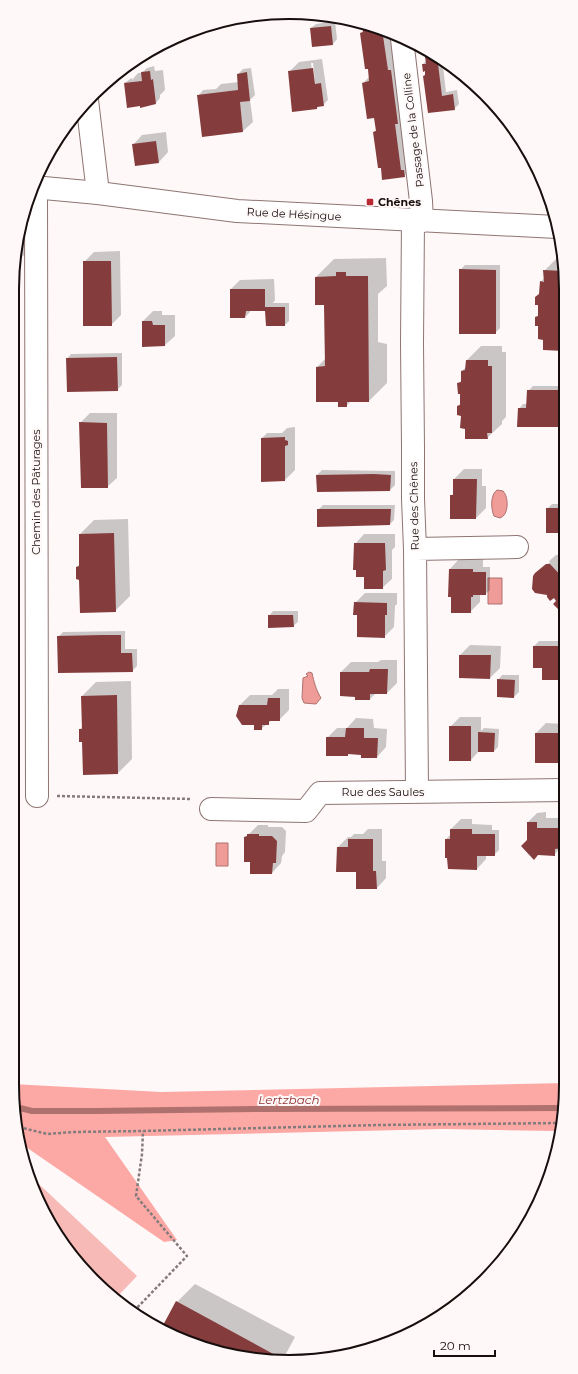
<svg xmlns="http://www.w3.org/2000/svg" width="578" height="1374" font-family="Montserrat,sans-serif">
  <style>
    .green { fill: #f7bab6 }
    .forest { fill: #fca8a4 }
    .water { fill: #ef9c98; stroke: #ae716e }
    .shadow { fill: #0003; fill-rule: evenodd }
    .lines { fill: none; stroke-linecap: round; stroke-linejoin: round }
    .stream { stroke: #ae716e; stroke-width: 6 }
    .building { fill: #853c3c }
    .street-casing { stroke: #8e7573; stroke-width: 24 }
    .secondary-casing { stroke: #8e7573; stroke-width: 24 }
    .path { stroke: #847c7c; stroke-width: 2.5; stroke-dasharray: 3 2; stroke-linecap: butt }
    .street { stroke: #fff; stroke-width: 22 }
    .secondary { stroke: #fff; stroke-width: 22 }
    .poi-dot { fill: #b92934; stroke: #fef8f8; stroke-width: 1.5 }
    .labels { text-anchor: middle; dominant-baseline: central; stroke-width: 4; stroke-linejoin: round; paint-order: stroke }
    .street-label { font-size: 11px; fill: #170e0d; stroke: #fef8f8 }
    .poi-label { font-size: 11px; font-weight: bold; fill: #170e0d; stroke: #fef8f8; text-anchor: start }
    .water-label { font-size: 12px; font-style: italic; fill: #913032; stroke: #fef8f8 }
    .rim { fill: none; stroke: #170e0d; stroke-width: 2 }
  </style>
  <rect width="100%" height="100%" fill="#fef8f8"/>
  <!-- green -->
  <path class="green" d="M26,1172L137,1276L117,1297L81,1267L49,1223Z"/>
  <!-- forest -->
  <path class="forest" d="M566,1083L558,1131L443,1129L105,1137L177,1240L164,1242L26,1147L19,1127L12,1085V1084L161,1092Z"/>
  <!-- water -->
  <path class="water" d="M497,490L503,491C509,497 509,515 500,518L494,516C491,509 490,495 497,490Z
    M488,578H502V604H488Z
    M309,672L312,673C314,682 316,690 321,698L316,704L304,703L302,698L303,678L308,676L306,674Z
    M216,843H228V866H216Z"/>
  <!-- shadow -->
  <path class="shadow" d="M335,21L337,39L333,44L311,28L316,24Z
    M363,23L378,27L394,34L414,166L404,176L382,167L374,132L377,129L375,117L363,83L368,78H370L361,33L364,30Z
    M425,50L442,58L446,92L457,90L459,104L454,109L429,112L426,74L423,64L426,61Z
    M322,59L328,100L323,105L319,106L317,108L289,72L299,62ZM311,63H313L317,101H316Z
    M154,66L155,71L163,70L165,90L160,95V98L156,103L125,83L130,79L132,78V80L138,73H142L147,68Z
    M251,68L255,95L250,100L253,122L243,131L199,95L203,90L216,89L221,84L239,82L238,74L243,69Z
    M166,132L168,152L159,162L133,145L142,135Z
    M25,210L29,250L19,260H17Z
    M120,251L121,315L111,325L84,262L94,252Z
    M559,256L564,257V350L544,339L536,317L539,315L541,282L544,278V271Z
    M386,258L387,286L378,294V342L387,344V383L369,401H351L346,406L339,401L317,367L326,358L325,304L316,277L334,259Z
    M465,265H500V328L495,333L460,270Z
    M274,279L275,300L273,303H289V321L285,325L266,309L250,310V312L245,317L231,289L240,280Z
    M153,311H162V315H175V336L165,345L143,321Z
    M481,346H502V352H506V417L502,421V424L487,438L466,428L458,406L461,403V393L458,384L462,380V371L466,367L467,360Z
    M122,353V385L117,390L67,359L71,354Z
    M533,386H564V426H518L519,409L523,404H527L528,391Z
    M90,413H117V478L107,487L80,423Z
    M295,427V470L285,480L262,481V438L267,433H282L287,428Z
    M464,469H482V486H486V508L476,518L451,496L454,493V479Z
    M322,470L395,471V485L390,490L317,475Z
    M563,499H564V532H547V509L552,504H558Z
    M323,505H395L394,520L390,524L318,510Z
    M128,519L130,596L115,611L80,579L77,567L80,564V534L94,520Z
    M364,534H395V547L392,550V579L382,588L365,576L355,544Z
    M556,555H560L564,560L565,611L554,597L548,594L536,573L543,567V568L550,562L549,561Z
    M459,559H483V567H490V590L485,594H480V602L470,612L452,596L450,569Z
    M365,593H397V604L395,606L394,627L384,637L359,614L355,603Z
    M273,611H298V622L293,626L269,616Z
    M125,631V649H137V666L132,671L58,637L63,632Z
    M539,641H565V679L543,665L534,646Z
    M470,645L501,646L500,668L490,678L460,655Z
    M381,660H397V683L387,693H376L370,699L341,672L351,662H378Z
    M502,675H519V692L514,697L498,680Z
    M131,681L132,759L118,773L84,774L83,741L80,729L83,726L82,696L96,682Z
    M278,689H289V710L279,720H272L261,729L255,724L240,705L250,695H272Z
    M460,717H481V731L484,728L499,729L498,747L494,751H479L471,760L450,727Z
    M356,718L373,719L374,728L387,729L386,747L377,757L362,754L350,753L348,755L327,738L337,728H347Z
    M546,723L565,724V754L557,762L536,733Z
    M546,812V818H565V847H561L554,855L528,840V822L537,813Z
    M461,819H472V824L492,825V830H499V850L494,855H486V859L477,869L446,839L451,834V829Z
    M258,825H268V827H282L286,831L285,852L282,856L281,863L272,873L251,861L245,838Z
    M368,829H382V861H386V878L377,888L357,871H337L338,847L348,837H351L354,834H363Z
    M195,1284L295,1337L282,1361L235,1357L177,1302Z"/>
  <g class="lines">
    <!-- stream -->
    <path class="stream" d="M16,1107L32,1111H96L259,1109L562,1108"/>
  </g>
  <!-- building -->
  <path class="building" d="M362,23L382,29L388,70H391L398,124H395L401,170H404L405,177L382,180L381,168H378L373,132L376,131L374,118L367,119L362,83L369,81L368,69H365L360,33L363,32Z
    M331,26L333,45L312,47L310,28Z
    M424,49L437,56L442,96L453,94L455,110L428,113L423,76L425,75V71L423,72L422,64H426Z
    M313,68L315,84L321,83L324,106L317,107V109L292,112L288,71Z
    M150,71L151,80L153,79L156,104L140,108V106L127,108L124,83L142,81L141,72Z
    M247,72L250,101L240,102L243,132L202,137L197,95L238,90L237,74Z
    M156,141L159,163L135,166L132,144Z
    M20,239L21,253L19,261H17Z
    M83,261H111L112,326H83Z
    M459,269L496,270V334H459Z
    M543,270L564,271V351L543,350V340L538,339V326H535V317L538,316V305H535V297L539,294L540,281L544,282Z
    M336,272H346V276H368L369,402H347V407H338V402H316V367L325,366L324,305H315V277L336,276Z
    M230,289H265V307H285V326H266L265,311H246L245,318H230Z
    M142,321H152L153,325H165V346L142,347Z
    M117,357L118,391L67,392L66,358Z
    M466,360H488V366H492V433H487L488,439H465V429L460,428L461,416L457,415V406L460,405V394H458L457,383L461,382V371L465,370Z
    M527,390H564V427H517L518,408H526Z
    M79,422L107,423L108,488H81Z
    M285,437V440L288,441V445L285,446V481L261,482V438Z
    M374,474L391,475L390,491L317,492L316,475Z
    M453,479H477L476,519H450V495H453Z
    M546,508H564V533H546Z
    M317,509H391L390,525L317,527Z
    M114,533L116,612L80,613L79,580L76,579V567L79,566V534Z
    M562,538H564V549H562Z
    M354,543H385L386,570L383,571V589H364V577H356V570H353Z
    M546,564H550L565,580V613L563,614L553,604L556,601L554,598L550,601L547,597V595L535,593L532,589L533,576L535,573Z
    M449,569H473V572H486V595H473V597H471V613H451V597H448Z
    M354,602L387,603V615H385V638L357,637V615H353Z
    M268,615H293L294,627L268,628Z
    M102,635H121V653H132L133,672L58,673L57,636Z
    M533,646H564L565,680H542V668H533Z
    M459,655H491L490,679L459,678Z
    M370,669H388L387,694H370V700H355V697L340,696V672H369Z
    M497,679L515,680L514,698L497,697Z
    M117,695L118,774L83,775L82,742H79V729H82L81,696Z
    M268,698H280V721H269V725H262V730H254V725H242L236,716L239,705H267Z
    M449,726H471V761H449Z
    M346,728H364V738H378L377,758H361V755L348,754V756H326V737H345Z
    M478,732L495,733L494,752H478Z
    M535,733H565V751H558V763H535Z
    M527,822H537V828H565V848L555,849V856L538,855L534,860L521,846L527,840Z
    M450,829H472V834H495V856H477V870L448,869L447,858H445V839H450Z
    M247,834H259V836H272L277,841L276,863H273L272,874H250V862H244V837L247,836Z
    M348,839H373V871H376L377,889H356V872H336L337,847H348Z
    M176,1301L277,1356L274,1361L235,1357L161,1329Z"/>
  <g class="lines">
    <defs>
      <path id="street" d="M402,39L421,201L422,221
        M87,100L98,193
        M36,188L37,796
        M413,220L412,344L413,448V499L415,549L417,792
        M415,549L517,547
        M211,809L306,811L320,793L565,790"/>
      <path id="secondary" d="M33,187L98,193L237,211L557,227"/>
    </defs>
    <!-- street casing -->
    <use href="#street" class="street-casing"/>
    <!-- secondary casing -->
    <use href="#secondary" class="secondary-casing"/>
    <!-- path -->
    <path class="path" d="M57,796L192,799
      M19,1127L47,1134L74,1132L143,1131L379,1125L560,1123
      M134,1311L187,1256L136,1196L142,1154L143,1131"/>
    <!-- street -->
    <use href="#street" class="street"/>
    <!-- secondary -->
    <use href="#secondary" class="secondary"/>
  </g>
  <!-- markers -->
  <rect class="poi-dot" x="366" y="198" width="8" height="8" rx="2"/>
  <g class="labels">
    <!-- street labels -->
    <g class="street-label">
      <text transform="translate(413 130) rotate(-97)">Passage de la Colline</text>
      <text transform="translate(294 214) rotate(3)">Rue de Hésingue</text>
      <text transform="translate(36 492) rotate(-90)">Chemin des Pâturages</text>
      <text transform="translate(414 506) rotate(-91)">Rue des Chênes</text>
      <text x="383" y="792">Rue des Saules</text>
    </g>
    <!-- poi labels -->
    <g class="poi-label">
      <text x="378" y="202">Chênes</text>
    </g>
    <!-- water labels -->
    <g class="water-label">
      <text x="289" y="1099">Lertzbach</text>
    </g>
  </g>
  <!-- crop -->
  <path d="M0 0H578V1374H0ZM289 19H289A270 270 0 0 1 559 289V1085A270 270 0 0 1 289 1355H289A270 270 0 0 1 19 1085V289A270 270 0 0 1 289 19Z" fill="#fef8f8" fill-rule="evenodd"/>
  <path class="rim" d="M289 19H289A270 270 0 0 1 559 289V1085A270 270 0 0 1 289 1355H289A270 270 0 0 1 19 1085V289A270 270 0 0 1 289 19Z"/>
  <!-- scale -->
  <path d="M434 1350v6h61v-6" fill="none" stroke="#170e0d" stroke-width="2"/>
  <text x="440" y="1350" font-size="12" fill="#170e0d" stroke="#fef8f8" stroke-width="3" paint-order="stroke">20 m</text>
</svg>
